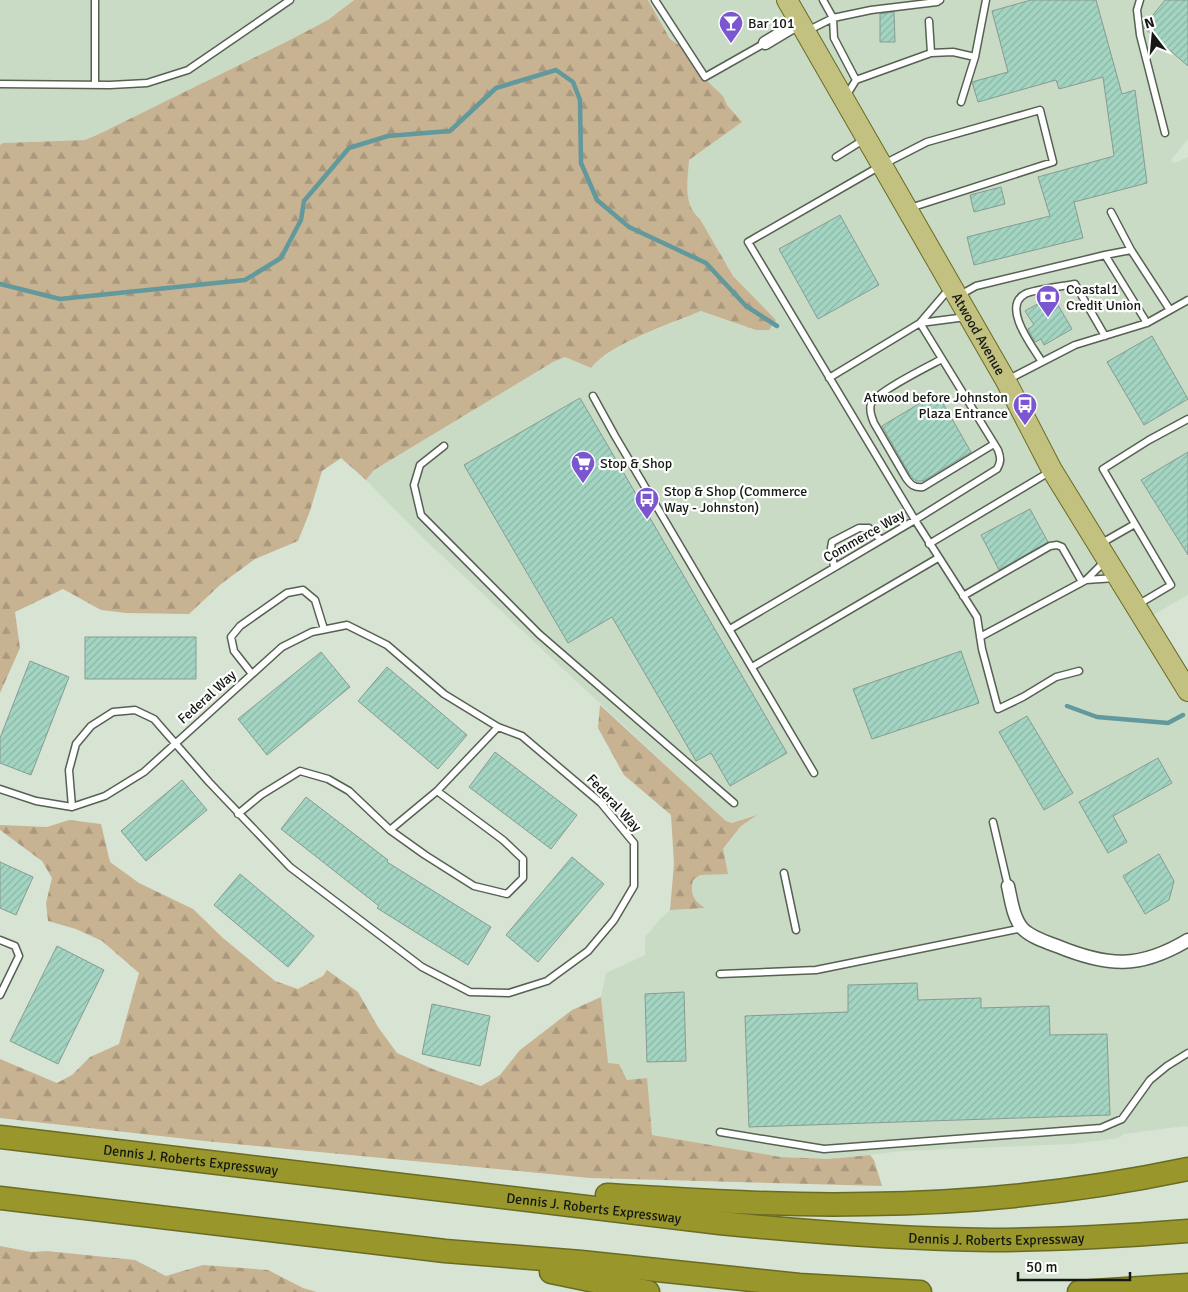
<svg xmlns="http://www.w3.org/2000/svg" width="1188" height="1292" font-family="Signika,sans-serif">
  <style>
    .built { fill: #c9dbc4 }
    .forest { fill: url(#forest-firs) }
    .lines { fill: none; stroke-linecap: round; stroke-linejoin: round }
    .stream { stroke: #61999c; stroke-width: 4.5 }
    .building { fill: url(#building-hatch); stroke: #879b93 }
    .lane-casing { stroke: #566153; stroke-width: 9 }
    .street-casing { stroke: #566153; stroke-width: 15 }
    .primary-casing { stroke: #6a6b23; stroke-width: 22 }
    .highway-casing { stroke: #6a6b23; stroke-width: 25 }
    .lane { stroke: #fff; stroke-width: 6 }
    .street { stroke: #fff; stroke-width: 12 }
    .primary { stroke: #c2c180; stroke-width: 20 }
    .highway { stroke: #99972b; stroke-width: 22 }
    .labels { text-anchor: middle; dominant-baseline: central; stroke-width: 4.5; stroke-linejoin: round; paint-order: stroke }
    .poi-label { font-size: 14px; fill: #141913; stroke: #fff; text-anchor: start }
    .street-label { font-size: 14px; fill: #141913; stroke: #fff }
  </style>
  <defs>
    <pattern id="forest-firs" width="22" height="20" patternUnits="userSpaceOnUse" patternTransform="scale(1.25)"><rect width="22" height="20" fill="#c7b292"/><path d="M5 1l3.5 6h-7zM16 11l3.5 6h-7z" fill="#aa987d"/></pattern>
    <pattern id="building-hatch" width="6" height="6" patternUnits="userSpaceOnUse" patternTransform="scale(1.25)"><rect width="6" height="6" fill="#a3d5c2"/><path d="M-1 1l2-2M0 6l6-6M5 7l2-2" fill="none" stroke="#8bb6a6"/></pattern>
  </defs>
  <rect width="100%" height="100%" fill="#d7e4d4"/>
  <!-- built -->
  <path class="built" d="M0,0H354L328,20L286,42L99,134L85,140L3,143L0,145Z
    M648,0H1188V139L1171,160L1174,163L1188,157V595L1144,620L1188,695V1127L1185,1126L1124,1134L1119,1138L1073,1144L903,1151L829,1159L781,1157L652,1135L649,1117L627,1080L619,1064L608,1063L601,997L606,973L645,955V937L659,920L670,910L704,908L695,901L691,891L693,880L727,845L741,826L754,816L732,823L726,821L423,538L366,480L374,470L553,362L565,357L591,368L595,362L628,341L701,311L756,330L776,320L733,276L700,219L694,215L686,197L689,160L742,122L727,105L723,96L702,76L685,49L670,39Z"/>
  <!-- forest -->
  <path class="forest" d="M354,0H648L670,39L685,49L702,76L723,96L727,105L742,122L689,160C688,180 682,204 700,219L733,276L776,320L769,330H756L701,311C672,323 609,344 591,368L565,357L553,362L374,470L366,480L341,458L322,471L310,511L298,541L255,559L221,584L189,614L126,613L101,610L63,589L15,612L20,648L0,693V145L3,143L85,140L99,134L286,42L328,20Z
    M600,705L726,821L732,823L757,815L741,826L723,849L728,874L700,875L693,880C690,894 693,900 705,908L670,910L674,864L671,815L624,775L598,728Z
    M69,820L101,824L110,862L139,883L193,909L223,938L275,981L298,989L323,976L327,970L358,992L378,1027L397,1053L435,1070L481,1086L500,1075L520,1050L572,1010L601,997L608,1063L619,1064L627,1080L647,1078L652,1135L781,1157L829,1159L870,1155L874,1160L882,1186L590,1178L205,1141L0,1118V1059L57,1083L72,1075L90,1057L119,1044L139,973L102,941L76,929L48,921L46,903L52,878L42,861L0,830V825L47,827Z
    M0,1246L31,1252L47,1251L135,1260L166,1276L203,1265L268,1270L303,1288L317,1292H0Z"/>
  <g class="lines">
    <!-- stream -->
    <path class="stream" d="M0,284L60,299L245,280L281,258L301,220L304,201L349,148L388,136L450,131L496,88L556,70L573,82L580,100L581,163L597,200L629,227L706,263L746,306L777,326
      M1067,706L1097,717L1168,723L1183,715"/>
  </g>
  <!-- building -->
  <path class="building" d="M1031,0H1096L1122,94L1135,90L1147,183L1074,202L1083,238L974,265L967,237L1050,216L1038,177L1114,156L1103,77L1059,89L1056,80L978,102L972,82L1008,72L992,11Z
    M1165,0H1188V66L1144,28V26Z
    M894,12L895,42H880V14Z
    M1001,187L1005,204L974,212L970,195Z
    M840,215L879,285L818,319L779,249Z
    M1050,297L1052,302L1055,300L1072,329L1044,345L1041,339L1035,342L1031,335L1028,329L1034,325L1025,311Z
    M1152,336L1188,399L1144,425L1107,362Z
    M937,393L971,452L923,481H916L910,475L882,426Z
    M580,398L787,753L730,786L711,753L696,761L612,617L568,643L464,465Z
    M1188,452V555L1141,480Z
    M1030,509L1048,542L999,570L981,535Z
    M85,637H196V679H85Z
    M961,651L979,703L872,739L853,689Z
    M321,652L350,687L267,755L238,719Z
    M30,661L69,677L31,775L0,763V738Z
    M387,667L467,735L438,769L358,701Z
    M1027,716L1073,793L1044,810L999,732Z
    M495,752L577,815L551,849L469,787Z
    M1158,758L1172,783L1113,816L1127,842L1108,853L1079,802Z
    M182,780L207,810L146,861L121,831Z
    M306,797L388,860L387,862L491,927L468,965L377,908L379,906L281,829Z
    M1159,854L1174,881L1169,900L1145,914L1123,876Z
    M572,857L604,884L538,962L506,935Z
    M0,862L33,877L16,915L0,908Z
    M240,874L314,936L288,967L214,905Z
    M57,946L104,970L58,1064L10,1041Z
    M917,983L918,1000L981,998V1008L1049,1006L1050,1035L1107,1034L1110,1115L749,1127L745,1016L848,1012V985Z
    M684,992L686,1061L647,1062L645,994Z
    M432,1004L490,1016L480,1066L422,1054Z"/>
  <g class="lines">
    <defs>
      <path id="lane" d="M655,0L705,77L765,43
        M823,0L833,18L834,38L856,80L846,96
        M1140,0L1137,10L1140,35L1165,133
        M807,31L833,18L871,10L937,2L940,0
        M931,53L953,52L975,57L986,0
        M856,80L931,53L929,21
        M0,84L110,85L147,83L188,70L290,0
        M95,85V0
        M961,102L975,57
        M836,157L865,139
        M910,208L1053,162L1040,110L927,142L882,165L748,242L915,520L977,617L982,649L998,709L1023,697L1056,677L1079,671
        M1111,212L1131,250
        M1105,255L1131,250L1170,310
        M960,295L976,286L1105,255L1147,323L1075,345L1009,379
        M920,323L966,317
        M1147,323L1188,300
        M942,359C929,366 876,392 871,404C869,410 871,416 874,423L906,478C911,485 914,488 923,487L994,444
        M1042,362C1033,347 1001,307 1025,294C1032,290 1064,286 1075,284L1105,336
        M829,378L920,323L949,289
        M593,396L615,436L814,773
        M444,446L420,465L414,485L421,515L539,634L734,803
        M1135,524L1171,585L1139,604
        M929,544L1051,471
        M1100,544L1135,524L1103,469L1149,440L1188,419
        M834,567L831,548L832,542L859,528H869L881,540
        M1086,580L1115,578
        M963,596L1050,546L1057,545L1062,547L1082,582
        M730,629L915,520L997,469C1001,462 1001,458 998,450L920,323
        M980,637L1086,580L1104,562
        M752,667L938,558
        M252,674L234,651L231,637L240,626L287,593L303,590L315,600L324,629
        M0,789L36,801L72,807L105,796L144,772L282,647L312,632L347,625L387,645L444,694L498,727L522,736L601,803L634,843V886L614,920L588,951L547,981L509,993L470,992L422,967L290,867L209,782L154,719L135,710L113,712L91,726L76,744L69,770L72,807
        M437,791L498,727
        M238,814L261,795L300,771L328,779L349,791L390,830L425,855L474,886L507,894L523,878V859L503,840L437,791L390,830
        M993,822L1008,886
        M784,873L796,930
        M0,940L15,946L19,956L0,995
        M720,974L816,970L1023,928
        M720,1132L824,1149L1101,1128L1122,1119L1150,1080L1167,1066L1188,1053"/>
      <path id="street" d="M765,43L800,22
        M1008,886C1011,899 1013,918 1023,929C1031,937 1046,942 1057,946C1108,967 1140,969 1188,940"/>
      <g id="primary">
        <path id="s1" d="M787,0L1006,381L1052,470L1188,691"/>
      </g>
      <g id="highway">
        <path id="s2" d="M0,1137L720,1223C810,1232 900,1239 991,1240C1057,1240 1123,1236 1188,1231"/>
        <path d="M607,1195C694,1200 781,1206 868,1204C975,1203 1083,1191 1188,1169"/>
        <path d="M0,1198L445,1251L581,1262L799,1285L920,1292"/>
        <path d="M551,1272L648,1292"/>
        <path d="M1079,1292L1188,1285"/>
      </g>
    </defs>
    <!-- lane casing -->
    <use href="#lane" class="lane-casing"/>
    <!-- street casing -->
    <use href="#street" class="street-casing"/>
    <!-- primary casing -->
    <use href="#primary" class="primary-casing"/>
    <!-- highway casing -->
    <use href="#highway" class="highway-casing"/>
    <!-- lane -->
    <use href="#lane" class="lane"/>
    <!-- street -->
    <use href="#street" class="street"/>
    <!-- primary -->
    <use href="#primary" class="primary"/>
    <!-- highway -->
    <use href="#highway" class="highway"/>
  </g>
  <!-- icons -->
  <defs>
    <symbol id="bar-pin" viewBox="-11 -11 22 30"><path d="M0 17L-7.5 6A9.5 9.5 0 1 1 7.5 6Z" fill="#7a57d1" stroke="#fff"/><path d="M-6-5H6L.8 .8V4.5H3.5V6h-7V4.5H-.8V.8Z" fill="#fff"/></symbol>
    <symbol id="bank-pin" viewBox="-11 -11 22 30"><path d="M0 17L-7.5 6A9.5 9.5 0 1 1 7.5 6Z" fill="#7a57d1" stroke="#fff"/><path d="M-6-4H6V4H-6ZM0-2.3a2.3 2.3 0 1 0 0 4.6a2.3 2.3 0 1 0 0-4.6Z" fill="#fff"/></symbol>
    <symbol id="bus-pin" viewBox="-11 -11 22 30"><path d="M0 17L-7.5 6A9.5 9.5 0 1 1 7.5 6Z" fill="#7a57d1" stroke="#fff"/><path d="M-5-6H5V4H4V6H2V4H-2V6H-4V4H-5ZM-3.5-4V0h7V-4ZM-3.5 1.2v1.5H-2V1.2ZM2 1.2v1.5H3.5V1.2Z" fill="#fff"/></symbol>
    <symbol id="supermarket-pin" viewBox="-11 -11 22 30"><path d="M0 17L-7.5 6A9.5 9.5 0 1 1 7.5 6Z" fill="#7a57d1" stroke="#fff"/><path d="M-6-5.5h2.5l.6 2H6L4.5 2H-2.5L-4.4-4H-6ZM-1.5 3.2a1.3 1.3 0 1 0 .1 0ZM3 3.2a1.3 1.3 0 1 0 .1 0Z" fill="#fff"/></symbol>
  </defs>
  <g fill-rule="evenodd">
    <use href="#bar-pin" x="717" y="9" width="28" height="38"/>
    <use href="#bank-pin" x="1034" y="283" width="28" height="38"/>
    <use href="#bus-pin" x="1011" y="391" width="28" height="38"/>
    <use href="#supermarket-pin" x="569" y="449" width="28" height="38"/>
    <use href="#bus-pin" x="633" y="485" width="28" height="38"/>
  </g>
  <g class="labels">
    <!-- poi labels -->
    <g class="poi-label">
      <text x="748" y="23">Bar 101</text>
      <text x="1066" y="289">Coastal1<tspan x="1066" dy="16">Credit Union</tspan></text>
      <text x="1008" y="397" text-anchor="end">Atwood before Johnston<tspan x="1008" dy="16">Plaza Entrance</tspan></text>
      <text x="600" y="463">Stop &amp; Shop</text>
      <text x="664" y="491">Stop &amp; Shop (Commerce<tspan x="664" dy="16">Way - Johnston)</tspan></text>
    </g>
    <!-- street labels -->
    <g class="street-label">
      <text stroke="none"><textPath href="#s1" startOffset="385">Atwood Avenue</textPath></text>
      <text transform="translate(864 536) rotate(-30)">Commerce Way</text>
      <text transform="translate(207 697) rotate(-42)">Federal Way</text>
      <text transform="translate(614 803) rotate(47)">Federal Way</text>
      <text stroke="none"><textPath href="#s2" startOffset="192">Dennis J. Roberts Expressway</textPath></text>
      <text stroke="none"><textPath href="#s2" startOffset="598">Dennis J. Roberts Expressway</textPath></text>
      <text stroke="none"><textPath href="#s2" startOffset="1002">Dennis J. Roberts Expressway</textPath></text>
    </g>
  </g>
  <!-- north arrow -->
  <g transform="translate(1153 35) rotate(344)" stroke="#ffffff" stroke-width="4" paint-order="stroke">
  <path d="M0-4L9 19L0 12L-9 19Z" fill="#141913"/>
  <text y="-8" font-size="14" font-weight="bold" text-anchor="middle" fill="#141913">N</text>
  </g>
  <!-- scale -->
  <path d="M1018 1272v8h112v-8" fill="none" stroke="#141913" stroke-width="2.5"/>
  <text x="1026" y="1272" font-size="15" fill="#141913" stroke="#ffffff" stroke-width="4" paint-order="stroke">50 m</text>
</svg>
